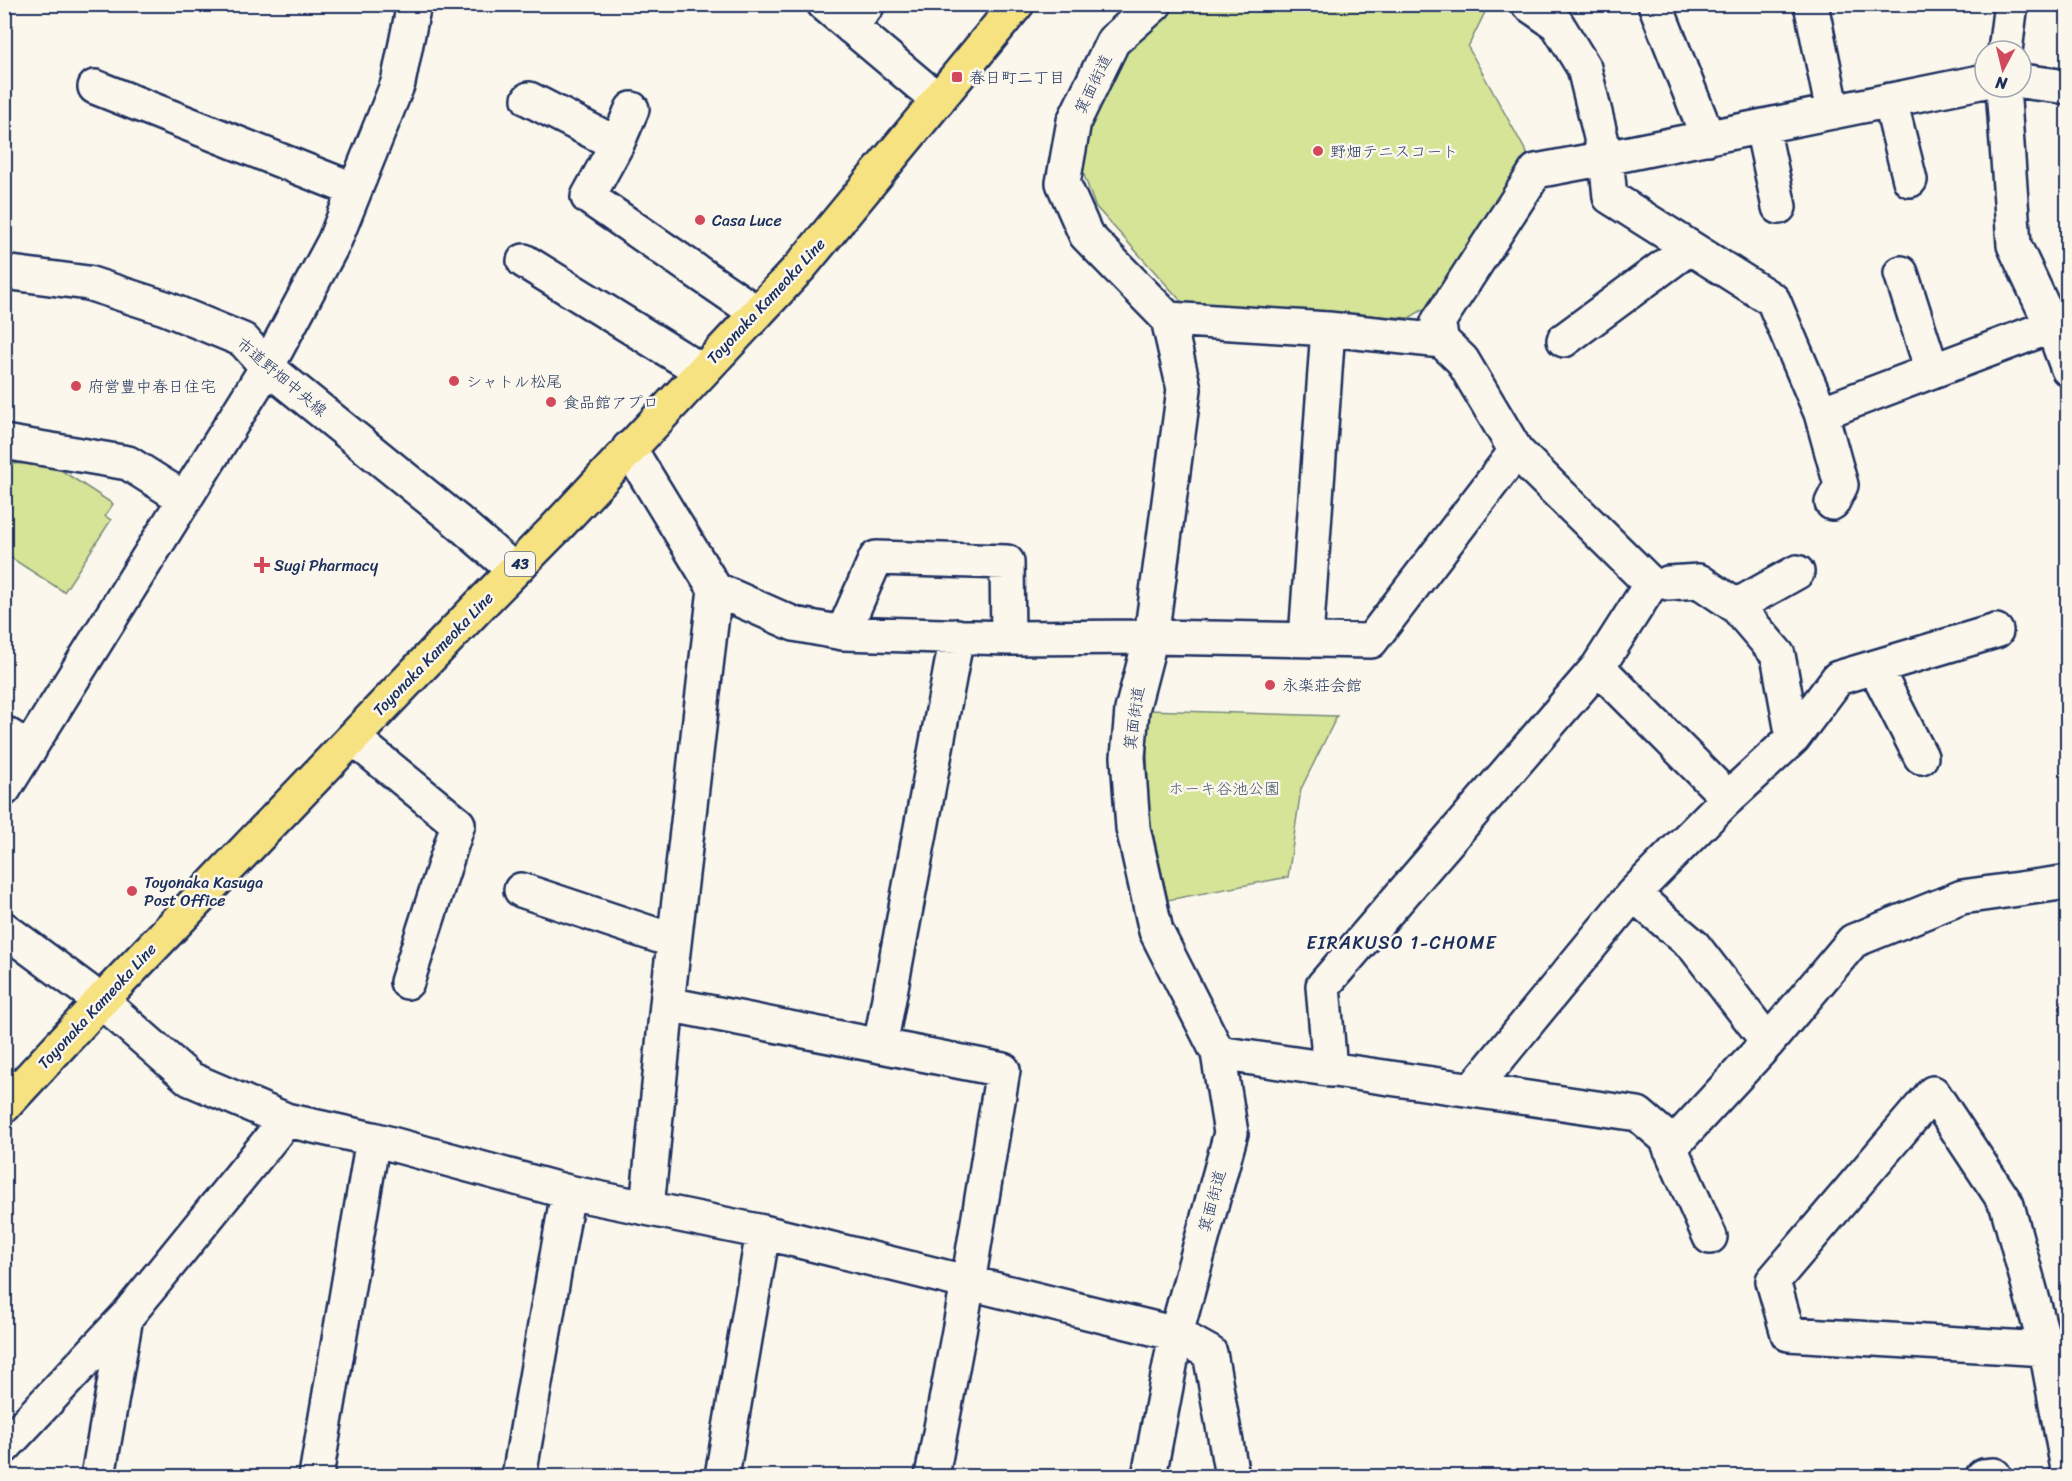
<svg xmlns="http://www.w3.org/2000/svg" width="2072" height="1481" font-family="Sriracha,'Klee One',sans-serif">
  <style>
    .green { fill: #d5e497; stroke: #788a7a; stroke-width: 1.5 }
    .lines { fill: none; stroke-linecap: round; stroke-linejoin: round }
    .minor-casing { stroke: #1b2f5e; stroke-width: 38 }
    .major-casing { stroke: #1b2f5e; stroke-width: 38 }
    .minor { stroke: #fbf7ec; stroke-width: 33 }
    .major { stroke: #f7e281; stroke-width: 33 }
    .poi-dot { fill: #d1495b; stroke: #fbf7ec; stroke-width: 2 }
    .labels { text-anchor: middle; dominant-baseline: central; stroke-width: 5; stroke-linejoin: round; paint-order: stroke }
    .shield { fill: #fbf7ec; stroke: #5e6b89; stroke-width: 1.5 }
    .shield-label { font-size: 15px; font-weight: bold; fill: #1b2f5e }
    .poi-label { font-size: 16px; fill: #1b2f5e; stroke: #fbf7ec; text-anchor: start }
    .street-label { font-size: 16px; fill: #1b2f5e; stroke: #fbf7ec }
    .park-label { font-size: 16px; fill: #405369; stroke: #fbf7ec }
    .neighbourhood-label { font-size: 18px; letter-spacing: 1.5px; fill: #1b2f5e; stroke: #fbf7ec }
  </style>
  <rect width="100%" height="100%" fill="#fbf7ec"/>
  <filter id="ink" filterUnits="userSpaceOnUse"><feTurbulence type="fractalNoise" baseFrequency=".0167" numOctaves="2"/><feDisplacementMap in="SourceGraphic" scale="12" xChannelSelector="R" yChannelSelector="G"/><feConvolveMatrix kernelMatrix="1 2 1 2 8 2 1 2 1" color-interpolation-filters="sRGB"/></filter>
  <g filter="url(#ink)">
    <!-- green -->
    <path class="green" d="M1183,4L1481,5L1487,8L1468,47L1529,157L1429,306L1409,318L1182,302L1095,206L1083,172L1091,117L1119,59L1137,39L1168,13Z
      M50,463L113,504L105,516L111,520L64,592L5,554L4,464Z
      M1147,710L1337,716L1301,789L1288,877L1168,900L1149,817L1146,720Z"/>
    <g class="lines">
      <defs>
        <path id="minor" d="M824,4L938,100
          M1528,4L1557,24L1584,68L1606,158L1610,197L1773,300L1821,413L1841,485L1832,503
          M1655,4L1708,138
          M1811,4L1833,112
          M851,27L868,4
          M2005,51L2010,11L2009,4
          M2021,81L2068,87
          M95,87L355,190
          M2003,87L2014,245L2052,326L2068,369
          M529,99L617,144
          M1890,100L1910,180
          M632,109L617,144L588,197L757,313
          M1762,127L1779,207
          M524,261L702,371
          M4,272L88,283L165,308L243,340L267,367L456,520L514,570
          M1901,273L1932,370
          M1168,319L1328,329L1442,341L1462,360L1516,451L1651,584L1598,667L1323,986L1330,1070
          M1564,340L1689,248
          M1442,341L1438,322L1536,171L1606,158L1985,81
          M1821,413L2052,326
          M4,442L128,463L185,499
          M629,448L715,589L667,1004L647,1208
          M1668,583L1699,581L1736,606L1778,655L1793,738
          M715,589L794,624L843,633L1008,638L1151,637L1371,641L1516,451
          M1736,606L1797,572
          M843,633L876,558L1007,562L1008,638
          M1306,639L1328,329
          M1598,667L1728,798
          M1875,667L1921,757
          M4,733L30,749
          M353,738L458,824L407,982
          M4,789L267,367L334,242L398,83L414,4
          M521,890L674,941
          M1633,894L1694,946L1768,1042
          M4,929L101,1001L190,1079L286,1120L373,1139L568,1192L763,1232L1176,1334L1210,1353L1232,1476
          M667,1004L1003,1070L968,1283L932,1476
          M880,1046L957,636
          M1218,1053L1638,1114L1666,1138L1710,1237
          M1473,1089L1633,894L1726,800L1793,738L1838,678L1996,631
          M1670,1148L1768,1042L1853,941L1962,897L2068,882
          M2046,1349L1788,1334L1773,1281L1933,1093L2007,1205L2046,1349L2068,1469
          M4,1447L126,1317L286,1120
          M98,1476L126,1317
          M316,1476L373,1139
          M519,1476L568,1192
          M722,1476L763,1232
          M1149,1476L1176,1334L1231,1133L1218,1053L1156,931L1133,828L1128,757L1132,710L1151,637L1184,389L1168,319L1086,235L1063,183L1074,121L1113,41L1155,4
          M1983,1476L1994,1475"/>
        <path id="major" d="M4,1106L101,1001L479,606L554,530L801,266L1017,4"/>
      </defs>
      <!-- minor casing -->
      <use href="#minor" class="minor-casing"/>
      <!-- major casing -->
      <use href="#major" class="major-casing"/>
      <!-- minor -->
      <use href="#minor" class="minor"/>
      <!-- major -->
      <use href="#major" class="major"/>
    </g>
  </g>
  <!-- markers -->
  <g class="poi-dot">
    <rect x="951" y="71" width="12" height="12" rx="3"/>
    <circle cx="1318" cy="151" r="6"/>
    <circle cx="700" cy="220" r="6"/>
    <circle cx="454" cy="381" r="6"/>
    <circle cx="76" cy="386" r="6"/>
    <circle cx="551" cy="402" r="6"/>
    <path d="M259 556h6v6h6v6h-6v6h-6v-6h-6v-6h6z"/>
    <circle cx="1270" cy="685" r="6"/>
    <circle cx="132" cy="891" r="6"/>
  </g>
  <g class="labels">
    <!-- shield labels -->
    <rect class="shield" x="505" y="552" width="30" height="24" rx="4.5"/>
    <g class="shield-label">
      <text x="520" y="564">43</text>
    </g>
    <!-- poi labels -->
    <g class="poi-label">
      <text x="969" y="77">春日町二丁目</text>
      <text x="1330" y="151">野畑テニスコート</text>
      <text x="712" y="220">Casa Luce</text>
      <text x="466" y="381">シャトル松尾</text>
      <text x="88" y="386">府営豊中春日住宅</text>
      <text x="563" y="402">食品館アプロ</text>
      <text x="274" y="565">Sugi Pharmacy</text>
      <text x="1282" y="685">永楽荘会館</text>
      <text x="144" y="882">Toyonaka Kasuga<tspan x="144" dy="18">Post Office</tspan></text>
    </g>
    <!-- street labels -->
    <g class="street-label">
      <text transform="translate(1093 84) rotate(-64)">箕面街道</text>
      <text transform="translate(766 301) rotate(-47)">Toyonaka Kameoka Line</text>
      <text transform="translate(282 377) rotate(40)">市道野畑中央線</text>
      <text transform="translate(433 654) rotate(-46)">Toyonaka Kameoka Line</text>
      <text transform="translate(1134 718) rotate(-82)">箕面街道</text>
      <text transform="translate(97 1006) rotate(-47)">Toyonaka Kameoka Line</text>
      <text transform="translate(1212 1201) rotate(-75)">箕面街道</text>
    </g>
    <!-- park labels -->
    <g class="park-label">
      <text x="1224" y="788">ホーキ谷池公園</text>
    </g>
    <!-- neighbourhood labels -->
    <g class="neighbourhood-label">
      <text x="1402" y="943">EIRAKUSO 1-CHOME</text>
    </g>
  </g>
  <!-- margin -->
  <rect width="2072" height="1481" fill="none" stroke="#fbf7ec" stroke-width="24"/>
  <rect x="12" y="12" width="2048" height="1457" fill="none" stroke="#1b2f5e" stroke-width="2" filter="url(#ink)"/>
  <!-- north arrow -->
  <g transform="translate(2003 69) rotate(187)"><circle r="28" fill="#fbf7ec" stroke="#a1a7b3" stroke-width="1.5"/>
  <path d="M0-4.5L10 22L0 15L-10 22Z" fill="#d1495b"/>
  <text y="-9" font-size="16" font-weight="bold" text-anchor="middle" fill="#1b2f5e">N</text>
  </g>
</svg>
